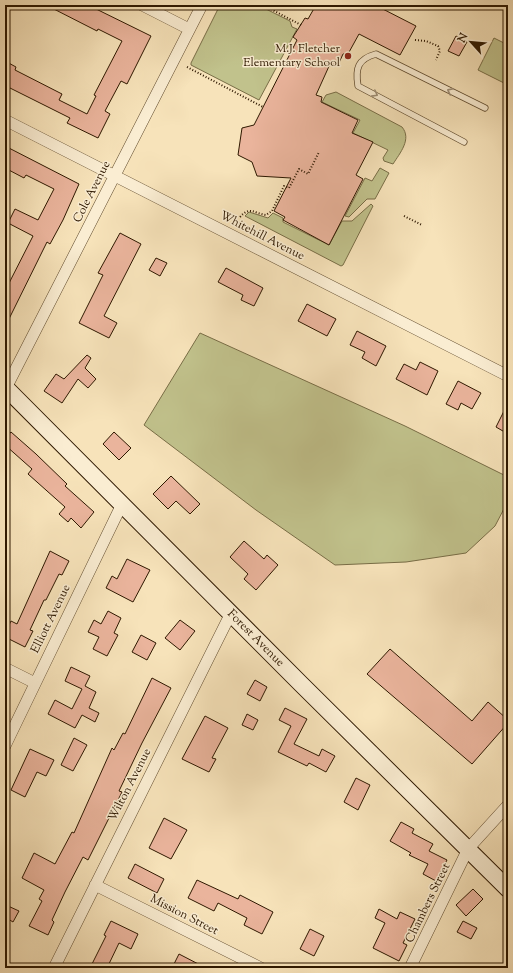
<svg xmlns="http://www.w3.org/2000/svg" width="513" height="973" font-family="'Sorts Mill Goudy',serif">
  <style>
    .green { fill: #c1c28c; stroke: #786d46 }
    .building { fill: #eab49c; stroke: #2e1800 }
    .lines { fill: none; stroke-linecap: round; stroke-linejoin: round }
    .service-casing { stroke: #604b2e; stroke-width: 7 }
    .minor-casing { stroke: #604b2e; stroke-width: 12 }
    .secondary-casing { stroke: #2e1800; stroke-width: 18 }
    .path { stroke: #2e1800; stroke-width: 2; stroke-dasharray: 1 2; stroke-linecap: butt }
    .service { stroke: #faedd2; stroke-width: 5.5 }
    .minor { stroke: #faedd2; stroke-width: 11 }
    .secondary { stroke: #faedd2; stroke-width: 16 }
    .oneway { stroke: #9e8d74 }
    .poi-dot { fill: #8f2418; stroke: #faedd2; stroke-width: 1.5 }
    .labels { text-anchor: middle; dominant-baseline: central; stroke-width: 3; stroke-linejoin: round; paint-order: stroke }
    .poi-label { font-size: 12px; fill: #2e1800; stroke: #faedd2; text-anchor: end }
    .street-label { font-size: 12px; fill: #2e1800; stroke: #faedd2 }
  </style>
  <rect width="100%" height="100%" fill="#f7e3ba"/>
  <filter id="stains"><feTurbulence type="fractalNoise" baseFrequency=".005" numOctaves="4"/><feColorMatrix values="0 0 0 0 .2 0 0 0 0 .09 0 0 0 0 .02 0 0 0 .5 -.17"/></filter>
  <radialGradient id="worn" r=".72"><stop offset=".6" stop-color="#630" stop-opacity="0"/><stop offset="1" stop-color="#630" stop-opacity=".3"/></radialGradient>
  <!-- green -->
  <path class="green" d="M220,5H258L290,21L292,27L297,29L259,100L191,65V63Z
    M494,38L508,45V85L478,70Z
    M336,92L402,127C412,139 400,153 393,164L384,161L383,158L388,150L353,133L360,120L322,102L326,95Z
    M380,168L389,173L375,199H367L349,217L345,216L365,178L372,181Z
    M371,204L373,206L343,265L341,266L245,216L249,212L268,218L273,213L283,218V222L329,245L342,221H352Z
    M200,333L405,426L508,477L507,503L495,526L466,553L406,562L335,565L256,510L144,425Z"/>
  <!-- building -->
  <path class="building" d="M46,5H88L151,36L127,84L121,81L105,111L110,114L98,138L67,123L70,118L6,86L5,89V61L16,67L15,70L62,94L59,100L87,114L96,96L94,95L122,41L98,29L97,31Z
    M316,5H375L416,26L400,55L359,34L348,54H343L338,65L330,64L316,95L322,97L321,102L358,120L352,133L373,142L356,175L363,179L329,245L283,220L285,217L274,211L291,178L257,176L252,162L238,155L242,128L254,125L297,40L293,37L305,18L308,19Z
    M456,36L467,42L459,56L448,51Z
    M5,146L79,184L63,220L50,244L47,242L5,327V291L33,236L8,223L15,209L38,220L54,189L26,175L24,178L5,168Z
    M120,233L141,244L104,316L117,323L109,338L79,323L103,275L98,273Z
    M156,258L167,263L160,276L149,270Z
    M226,268L263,288L254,306L241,300L243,295L218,282Z
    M307,304L336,319L327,336L298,321Z
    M357,331L386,346L376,366L362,358L365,352L350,345Z
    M87,355L91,358L85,368L96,379L88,388L78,379L62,403L44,391L56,374L64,379Z
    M420,362L438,371L427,395L396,379L404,364L416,370Z
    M458,381L481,393L472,409L461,403L458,410L446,404Z
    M508,403V434L496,427Z
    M11,432L36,454L67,484L65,486L94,512L81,528L71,518L68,522L59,514L65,507L28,474L32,469L5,445V439Z
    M114,432L131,448L119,460L103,444Z
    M171,476L200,504L190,514L176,501L168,509L153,494Z
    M244,541L264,559L267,555L278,565L256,590L244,579L248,574L230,557Z
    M50,551L69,561L62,575L59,574L46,600H44L30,630L33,631L25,647L5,637V633L11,621L17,624Z
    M127,559L150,570L133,602L106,588L112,576L117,579Z
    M108,611L121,618L114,633L118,635L107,656L93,649L99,637L88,632L94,620L101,624Z
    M180,620L195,631L180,650L165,638Z
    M141,635L156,643L147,660L132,652Z
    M390,649L472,721L488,702L508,720V723L472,764L367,674Z
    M71,667L90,676L85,686L96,692L89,708L99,713L95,722L82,715L75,728L48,714L55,700L72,709L82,689L65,681Z
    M152,678L171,688L142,743L119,791L122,792L88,860L83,857L65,892L52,920L54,922L48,935L29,926L42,901L39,899L44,890L22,878L34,853L55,864L72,832L74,833L112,748L114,750L123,733L125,734Z
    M255,680L267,687L260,701L247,694Z
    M285,708L307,719L294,744L319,756L322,749L335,756L326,772L309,763L307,766L278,752L291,726L279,720Z
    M247,714L258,720L253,730L242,725Z
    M205,716L228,728L212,758L216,759L209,772L182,759Z
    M74,738L87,745L73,771L61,765Z
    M30,749L54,760L46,776L37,772L25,797L11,790Z
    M356,778L370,785L358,810L344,802Z
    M164,818L187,830L171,859L149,848Z
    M401,822L414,829L412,833L433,844L429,851L447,860L436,881L423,874L428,864L409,855L411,853L390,841Z
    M135,864L164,879L157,893L128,878Z
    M197,880L238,899L240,895L273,912L262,934L244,925L247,918L218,903L214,911L188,898Z
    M473,889L483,899L466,916L456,905Z
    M8,906L19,911L13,922L5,917Z
    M379,909L397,919L400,912L415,919L403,943L407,945L399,961L373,948L385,923L375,918Z
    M111,921L138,934L131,949L119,943L107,968H90L106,936L104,935Z
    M463,921L477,928L471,939L457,932Z
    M310,929L324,936L314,956L300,949Z
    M179,954L206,968H172Z"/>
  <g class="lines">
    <defs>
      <path id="service" d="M464,142L358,86C355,68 358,59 376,54L485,108"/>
      <path id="minor" d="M142,5L189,29
        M507,5L508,6
        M5,120L508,376
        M5,390L202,5
        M5,668L35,683
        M5,746L122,504
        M95,885L261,968
        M54,968L231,613
        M410,968L468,849L508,805"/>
      <g id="secondary">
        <path id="s1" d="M5,387L301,684L508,889"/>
      </g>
    </defs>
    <!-- service casing -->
    <use href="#service" class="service-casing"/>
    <!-- minor casing -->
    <use href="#minor" class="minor-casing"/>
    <!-- secondary casing -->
    <use href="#secondary" class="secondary-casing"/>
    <!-- path -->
    <path class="path" d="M263,5L301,25
      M415,40L426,41L438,46L440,51L436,60
      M187,67L263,107
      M404,216L422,225
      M240,217C250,206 253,213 266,215L272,211L284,186L289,188L299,169L308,174L319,152"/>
    <!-- service -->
    <use href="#service" class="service"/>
    <!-- minor -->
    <use href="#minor" class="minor"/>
    <!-- secondary -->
    <use href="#secondary" class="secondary"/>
  </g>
  <!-- one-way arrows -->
  <defs><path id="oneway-chevron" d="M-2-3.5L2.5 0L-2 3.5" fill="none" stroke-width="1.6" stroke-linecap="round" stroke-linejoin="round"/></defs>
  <g class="oneway">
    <use href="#oneway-chevron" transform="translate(450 91) rotate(-153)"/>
    <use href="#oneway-chevron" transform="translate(375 94) rotate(28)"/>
  </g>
  <!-- markers -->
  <circle class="poi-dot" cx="348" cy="56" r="4"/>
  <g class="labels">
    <!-- poi labels -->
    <g class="poi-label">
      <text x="340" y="49">M.J. Fletcher<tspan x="340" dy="14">Elementary School</tspan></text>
    </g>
    <!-- street labels -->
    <g class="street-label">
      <text transform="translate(92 192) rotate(-63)">Cole Avenue</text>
      <text transform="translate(262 236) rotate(27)">Whitehill Avenue</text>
      <text transform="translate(51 619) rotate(-64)">Elliott Avenue</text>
      <text stroke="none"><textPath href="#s1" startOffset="355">Forest Avenue</textPath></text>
      <text transform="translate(130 785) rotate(-63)">Wilton Avenue</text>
      <text transform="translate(428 903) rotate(-64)">Chambers Street</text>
      <text transform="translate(184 915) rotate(27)">Mission Street</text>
    </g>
  </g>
  <!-- margin -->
  <rect width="513" height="973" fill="none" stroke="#f7e3ba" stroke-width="20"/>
  <rect x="6" y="6" width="501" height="961" fill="none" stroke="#2e1800" stroke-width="2"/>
  <rect x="10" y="10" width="493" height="953" fill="none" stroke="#2e1800"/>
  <!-- north arrow -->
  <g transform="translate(471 42) rotate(297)" stroke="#faedd2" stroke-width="3" paint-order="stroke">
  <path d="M0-3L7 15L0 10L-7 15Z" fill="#2e1800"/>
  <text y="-6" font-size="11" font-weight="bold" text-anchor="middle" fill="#2e1800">N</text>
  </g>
  <rect width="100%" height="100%" filter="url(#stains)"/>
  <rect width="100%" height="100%" fill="url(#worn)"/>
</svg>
